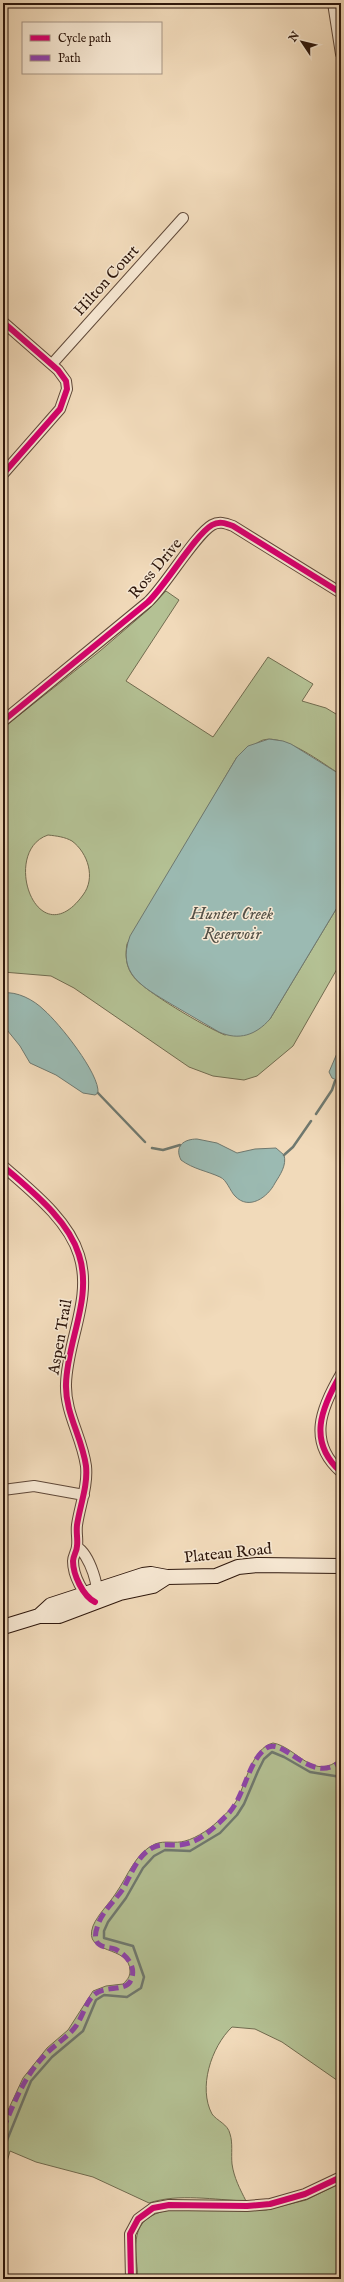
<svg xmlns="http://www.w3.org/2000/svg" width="344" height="2282" font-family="'IM FELL English',serif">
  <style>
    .green { fill: #b4c194; stroke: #716c50; fill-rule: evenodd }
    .water { fill: #9bbab2; stroke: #6f7970 }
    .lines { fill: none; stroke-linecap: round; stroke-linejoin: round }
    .stream { stroke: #6f7970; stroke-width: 2.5 }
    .street-casing { stroke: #5f4838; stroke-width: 12 }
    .secondary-casing { stroke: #2e170c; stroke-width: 16 }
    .street { stroke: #f6e7d2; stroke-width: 10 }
    .secondary { stroke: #f6e7d2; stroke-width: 14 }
    .quiet { stroke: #8e44ad; stroke-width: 5; stroke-dasharray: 10 5; stroke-linecap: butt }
    .cycleway-casing { stroke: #f6e7d2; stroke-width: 8 }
    .cycleway { stroke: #d6006c; stroke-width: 6 }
    .labels { text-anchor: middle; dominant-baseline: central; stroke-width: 3; stroke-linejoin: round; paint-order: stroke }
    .street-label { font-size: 16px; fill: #2e170c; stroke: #f6e7d2 }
    .water-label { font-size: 17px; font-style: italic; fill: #545046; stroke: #f6e7d2 }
  </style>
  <rect width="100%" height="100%" fill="#f1daba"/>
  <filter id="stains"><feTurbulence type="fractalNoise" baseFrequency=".005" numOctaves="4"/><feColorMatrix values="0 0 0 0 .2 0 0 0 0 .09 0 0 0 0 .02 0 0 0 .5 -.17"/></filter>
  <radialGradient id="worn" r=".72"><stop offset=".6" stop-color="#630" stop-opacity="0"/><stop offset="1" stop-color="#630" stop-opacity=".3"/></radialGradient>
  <!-- green -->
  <path class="green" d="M166,591L179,600L126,681L213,737L268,657L313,684L302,701L326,708L341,717V775C322,763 285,734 263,740C255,743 245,752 237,757L127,944C125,955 126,967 133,976C142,990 207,1028 225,1035L270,1019L341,901V962L293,1046L257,1076L244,1080L213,1076L189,1067L74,988L51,976L3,972V728L100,651L149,609ZM48,835C57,836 65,837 72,841C88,853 96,878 83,895C37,958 0,851 48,835Z
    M273,1743C297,1747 314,1783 341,1758V2083L282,2042L255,2029L232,2027C211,2047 198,2088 212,2114C217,2121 228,2124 230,2134C233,2143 231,2154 232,2164C234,2178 240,2189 246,2201C215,2200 178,2193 149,2203L93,2177L36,2162L10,2151L3,2176V2121L23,2078L47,2048L68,2030L93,1991L106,1986L123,1984C127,1980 130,1977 130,1971C130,1944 82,1956 93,1926C98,1914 109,1904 116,1893C128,1876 135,1853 155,1844C165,1840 175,1844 185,1841C197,1838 213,1827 221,1818C227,1813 233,1807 237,1800C246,1783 252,1748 273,1743Z
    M341,2183V2279H138C136,2246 127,2218 169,2210H266L306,2200Z"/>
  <!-- water -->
  <path class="water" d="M269,739L283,741L291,744L341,775V901L270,1019C256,1035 239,1041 219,1032C203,1023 187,1013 171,1004C143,987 116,974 130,936L237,757L248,746Z
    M3,993C17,991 34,1000 44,1010C59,1023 100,1074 98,1093L95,1095L83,1093L56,1075L30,1063L20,1046L3,1025Z
    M341,1044V1082L332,1078L329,1072Z
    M197,1139L217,1143L237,1153L255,1149L276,1148L284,1155C287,1165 280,1175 275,1183C268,1197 249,1211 235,1196C230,1191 227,1180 220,1177C207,1171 193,1169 181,1160C174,1146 184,1139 197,1139Z"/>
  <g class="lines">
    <!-- stream -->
    <path class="stream" d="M98,1093L145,1142
      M316,1114L332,1090L335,1081
      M152,1148L163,1150L180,1145
      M284,1155L293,1147L311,1121
      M3,2150L31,2081L52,2057L83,2031L96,2000L104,1995L127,1997L141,1988L144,1977L133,1946L104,1938V1931L108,1922L126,1898L143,1868L154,1856L165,1850L190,1851L220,1833L237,1815L244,1804L258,1771L264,1759L272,1752L284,1757L310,1772L341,1777"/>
    <defs>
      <path id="street" d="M333,3L341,54
        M3,322L58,370L66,381L67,389L60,409L3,474
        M52,364L183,218
        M3,721L148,602C166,585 195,535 212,525C219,521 225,523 233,526L341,593
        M3,1166C30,1190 68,1219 79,1255C93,1298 67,1341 66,1384C65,1413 82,1437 86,1466C88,1486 80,1505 77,1525C76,1533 78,1539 77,1546C77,1551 73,1556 73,1561C73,1575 83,1596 95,1602C102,1590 89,1554 77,1547
        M341,1374C321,1408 307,1442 341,1472
        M3,1490L34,1486L84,1495
        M131,2279L130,2234L138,2219L153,2208L169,2205L247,2206L270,2204L305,2194L341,2177"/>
      <path id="secondary" d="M39,1616L51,1605L143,1575L151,1574L167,1577L216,1576L238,1567L257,1565L341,1566
        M3,1627L39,1616H59L120,1593L153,1586L167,1577"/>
    </defs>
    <!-- street casing -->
    <use href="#street" class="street-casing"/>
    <!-- secondary casing -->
    <use href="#secondary" class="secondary-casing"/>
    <!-- street -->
    <use href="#street" class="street"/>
    <!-- secondary -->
    <use href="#secondary" class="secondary"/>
    <!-- quiet -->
    <path class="quiet" d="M3,2129C14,2103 24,2077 44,2056C54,2045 68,2037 76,2026C83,2016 86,2001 95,1994C105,1986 124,1991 130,1982C138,1968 127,1955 115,1949C110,1947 104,1948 100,1945C94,1942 95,1933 97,1928C101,1912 114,1902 123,1889C131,1875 137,1856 152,1848C163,1842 174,1847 185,1844C201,1841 216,1826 226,1816C245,1798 246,1765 265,1749C283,1734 311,1787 341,1761"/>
    <defs>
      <path id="cycleway" d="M3,322L58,370L66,381L67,389L60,409L3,474
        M3,721L148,602C166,585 195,535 212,525C219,521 225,523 233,526L341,593
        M3,1166C30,1190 68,1219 79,1255C93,1298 67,1341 66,1384C65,1413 82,1437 86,1466C88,1486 80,1505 77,1525C76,1533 78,1539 77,1546C77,1551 73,1556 73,1561C73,1575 83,1596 95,1602
        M341,1374C321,1408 307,1442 341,1472
        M131,2279L130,2234L138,2219L153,2208L169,2205L247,2206L270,2204L305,2194L341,2177"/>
    </defs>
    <!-- cycleway casing -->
    <use href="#cycleway" class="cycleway-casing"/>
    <!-- cycleway -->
    <use href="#cycleway" class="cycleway"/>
  </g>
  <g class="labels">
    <!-- street labels -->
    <g class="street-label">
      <text transform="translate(107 281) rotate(-48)">Hilton Court</text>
      <text transform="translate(156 569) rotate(-50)">Ross Drive</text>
      <text transform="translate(61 1337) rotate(-80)">Aspen Trail</text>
      <text transform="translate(228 1554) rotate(-6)">Plateau Road</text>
    </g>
    <!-- water labels -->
    <g class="water-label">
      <text x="232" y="914">Hunter Creek<tspan x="232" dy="20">Reservoir</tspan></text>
    </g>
  </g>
  <!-- margin -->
  <rect width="344" height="2282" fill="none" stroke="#f1daba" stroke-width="16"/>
  <rect x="4" y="4" width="336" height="2274" fill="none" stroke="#2e170c" stroke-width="2"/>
  <rect x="8" y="8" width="328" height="2266" fill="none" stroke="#2e170c"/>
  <!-- legend -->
  <rect x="22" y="22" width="140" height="52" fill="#f6e7d2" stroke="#a69483"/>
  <rect x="30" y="35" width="20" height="6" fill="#d6006c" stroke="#a69483"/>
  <text x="58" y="42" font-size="12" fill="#2e170c">Cycle path</text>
  <rect x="30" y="55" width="20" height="6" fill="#8e44ad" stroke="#a69483"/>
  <text x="58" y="62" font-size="12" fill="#2e170c">Path</text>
  <!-- north arrow -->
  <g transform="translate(302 42) rotate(305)" stroke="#f6e7d2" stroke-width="3" paint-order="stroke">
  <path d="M0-3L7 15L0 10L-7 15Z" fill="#2e170c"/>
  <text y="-6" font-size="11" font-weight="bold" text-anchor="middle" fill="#2e170c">N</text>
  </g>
  <rect width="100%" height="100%" filter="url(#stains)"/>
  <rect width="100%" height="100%" fill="url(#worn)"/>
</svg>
